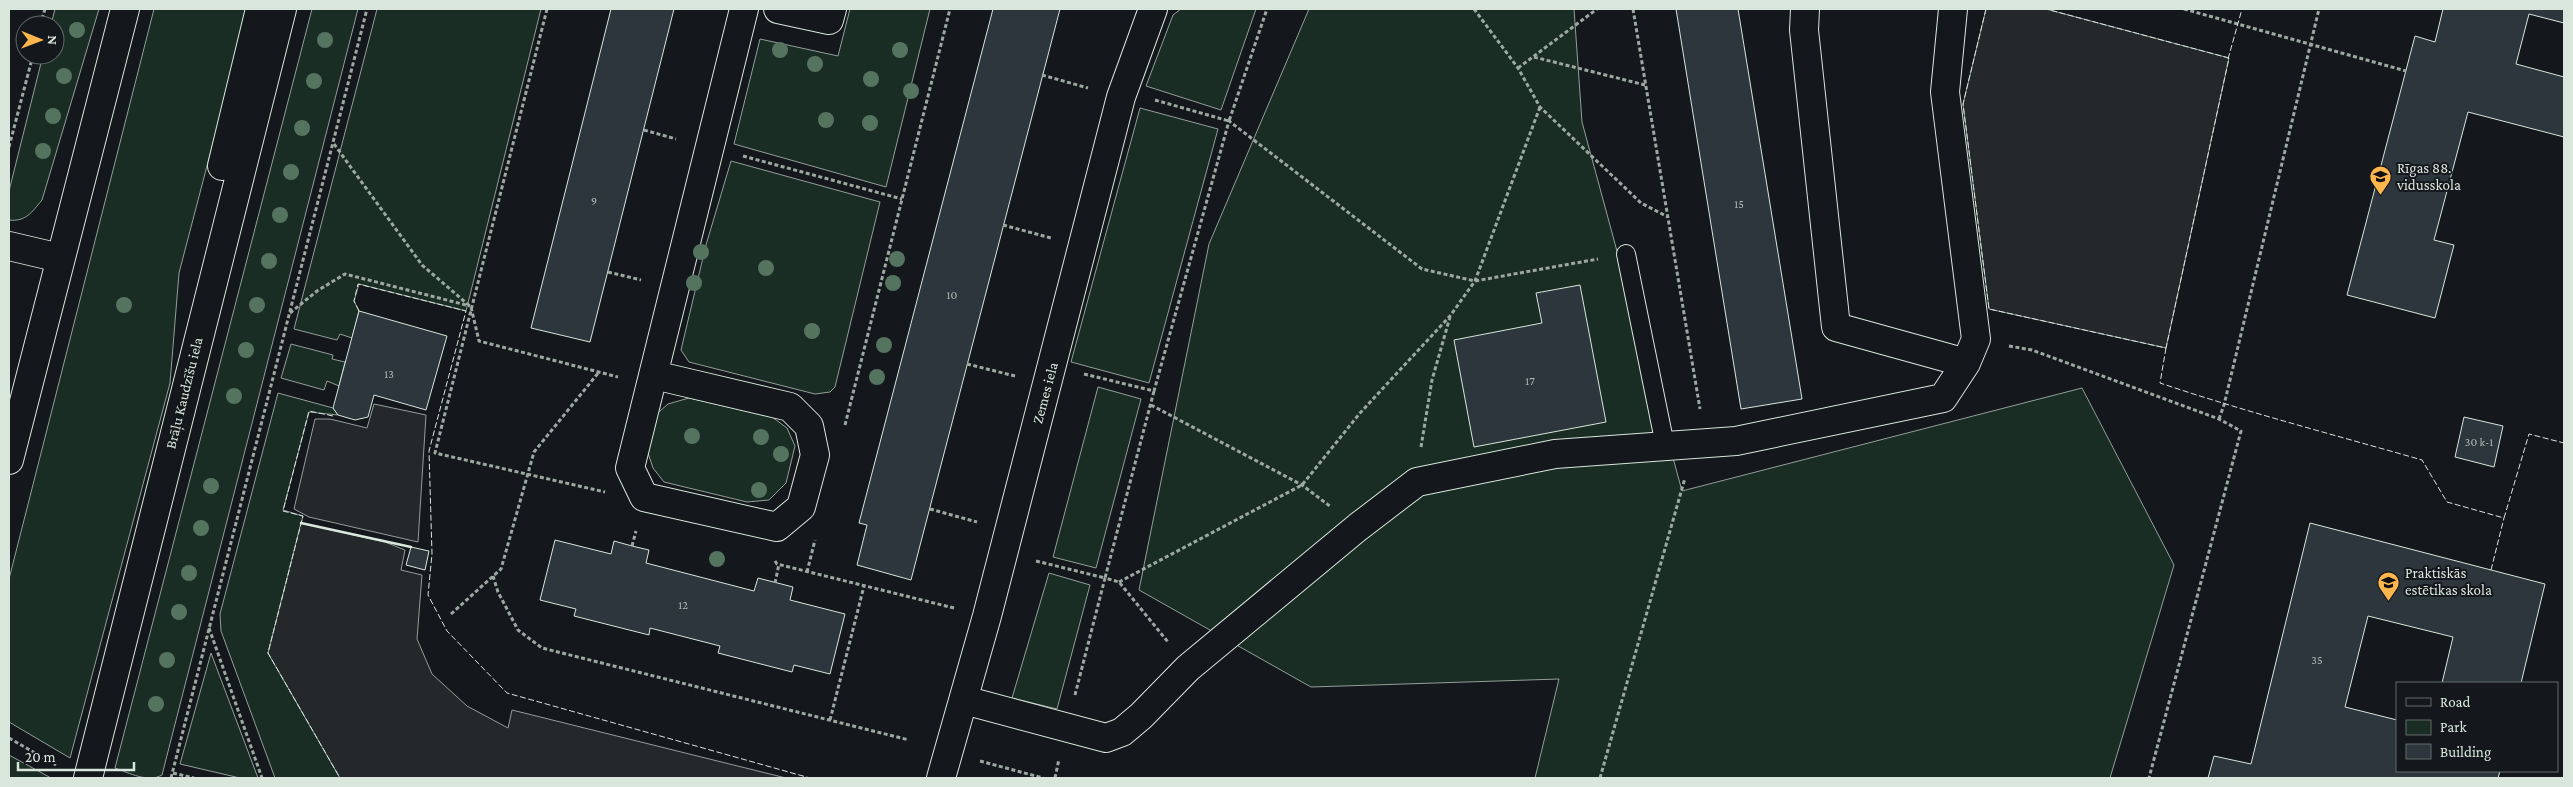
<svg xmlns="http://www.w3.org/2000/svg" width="2573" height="787" font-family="'Crimson Pro',serif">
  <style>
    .green { fill: #1a2d24; stroke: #939e99 }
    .parking { fill: #24282b; stroke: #939e99 }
    .building { fill: #2c363c; stroke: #d8e6dc }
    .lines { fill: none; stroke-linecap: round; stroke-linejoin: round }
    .service-casing { stroke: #d8e6dc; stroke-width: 20 }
    .minor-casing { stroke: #d8e6dc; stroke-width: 30 }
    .tertiary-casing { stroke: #d8e6dc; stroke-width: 30 }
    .path { stroke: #9da8a2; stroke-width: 3; stroke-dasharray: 4 2.5; stroke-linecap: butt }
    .service { stroke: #14181c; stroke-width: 18 }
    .minor { stroke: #14181c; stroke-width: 28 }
    .tertiary { stroke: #14181c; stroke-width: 28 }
    .fence { stroke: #d8e6dc; stroke-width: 1; stroke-dasharray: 6 2.5; stroke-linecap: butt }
    .wall { stroke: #d8e6dc; stroke-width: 2.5 }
    .tree { fill: #55745f }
    .labels { text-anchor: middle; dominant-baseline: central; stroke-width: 4; stroke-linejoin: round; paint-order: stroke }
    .number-label { font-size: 12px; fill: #adbab4 }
    .poi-label { font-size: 15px; fill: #d8e6dc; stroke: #14181c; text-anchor: start }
    .street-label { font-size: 15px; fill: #d8e6dc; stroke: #14181c }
  </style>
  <rect width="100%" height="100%" fill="#14181c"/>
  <!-- green -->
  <path class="green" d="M55,9H99L42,200C32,212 26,222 9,220V191L43,55H55V25H51Z
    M154,9H248L179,273L170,383L70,758L9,722V579Z
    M312,9H358L162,775C148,783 129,773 115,768Z
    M377,9H541L466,311L359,284L354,301L359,311L352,338L340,334L337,340L294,329Z
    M850,9H930L886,187L734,144L760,39L838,56Z
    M1181,9H1256L1221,110L1146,86L1173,15Z
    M1309,9H1574L1582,122L1682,491L2082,388L2174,565L2110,778H1535L1559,679L1311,687L1139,590L1209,244Z
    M1140,108L1218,129L1149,383L1071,362Z
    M731,161L880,202L835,387L830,392L815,394L689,362L681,350L706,245Z
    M291,344L333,355L332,359L345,362L339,386L327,381L324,390L281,378Z
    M1098,387L1141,399L1096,568L1053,557Z
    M278,393L333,408L338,415L309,412L283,510L303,516L268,653L340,778H275L221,631L220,614Z
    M689,398L772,417L787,428L795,446L786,483L769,500L747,502L664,482L653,468L646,447L653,417L668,404Z
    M1049,573L1090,585L1057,709L1012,698Z
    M211,653L258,778H240L180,764Z
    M9,755L51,778H9Z"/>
  <!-- parking -->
  <path class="parking" d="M1986,9H2046L2229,58L2166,348L1989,309L1963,104Z
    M374,404L426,415L418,542L309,517L294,509L315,419H330L367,428Z
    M301,523L385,542L405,550L401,570L422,575L417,639L432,674L467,706L508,728L512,710L786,778H340L268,653Z"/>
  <!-- building -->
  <path class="building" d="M611,9H674L590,342L531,328Z
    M993,9H1060L911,580L857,565L867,525L859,523Z
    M1676,9H1738L1802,399L1741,409Z
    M2443,9H2564V23L2529,14L2516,64L2564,77V137L2468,112L2434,240L2454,245L2435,318L2347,295L2415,36L2435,42Z
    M1580,285L1606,422L1474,447L1454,340L1542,323L1536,293Z
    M359,311L447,336L426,410L374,395L368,417L355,420L338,415L333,408Z
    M2464,417L2503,426L2494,467L2455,457Z
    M2310,523L2545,584L2521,683H2442L2453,637L2368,616L2345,707L2397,720V771H2500L2498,778H2208L2214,756L2251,764Z
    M555,540L611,554L614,541L632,546L649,550L646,563L754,591L758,578L793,587L790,600L845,614L830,674L794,665L792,672L718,653L720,646L650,628L649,635L574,616L576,609L540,600Z
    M411,547L429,551L425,570L406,565Z"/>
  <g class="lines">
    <defs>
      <path id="service" d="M1626,254L1665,445"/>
      <path id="minor" d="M778,9L829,20L832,9
        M1805,9L1804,30L1836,327L1966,363
        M9,246L60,258
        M654,375L790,407L809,426L815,455L801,507L777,527L644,497L630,468L744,9
        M964,700L1106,738L1122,732L1141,716L1188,668L1358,527L1417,482L1555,454L1736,441L1943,398L1966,363L1976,339L1945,92L1953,9
        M941,778L987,616L1121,97L1153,9"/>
      <path id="tertiary" d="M222,166L260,9
        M9,460L125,9
        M88,778L282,9"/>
    </defs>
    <!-- service casing -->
    <use href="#service" class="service-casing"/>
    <!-- minor casing -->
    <use href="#minor" class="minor-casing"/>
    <!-- tertiary casing -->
    <use href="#tertiary" class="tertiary-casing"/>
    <!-- path -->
    <path class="path" d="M547,9L435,453L605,492
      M1474,9L1518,68L1540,107L1641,203L1668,217
      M1633,9L1700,409
      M2184,9L2406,71
      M40,25L45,9
      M1534,57L1645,85
      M1518,68L1597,9
      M1042,75L1088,88
      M1155,100L1229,121L1267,9
      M644,130L676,139
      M334,144L422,265L471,307L479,341L618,377
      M9,147L33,55
      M743,156L902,199
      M1003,225L1051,238
      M608,272L641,280
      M290,313L317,291L345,274L470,306
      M2009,346L2032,350L2219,419L2241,431L2149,778
      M967,364L1015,376
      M1084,374L1154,391L1229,121L1422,269L1475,281L1598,259
      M1151,405L1302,485L1331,507
      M2219,419L2224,405L2319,9
      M845,425L950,9
      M1421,447L1432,380L1450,317
      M930,509L977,522
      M632,546L636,531
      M775,561L777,564L954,608
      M1036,561L1105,578L1154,391
      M807,572L815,540
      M493,576L498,592L518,630L542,648L909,740
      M1119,582L1302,485L1360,413L1450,316L1475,281L1540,107
      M775,583L779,564
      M451,614L501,569L534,452L599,372
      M209,628L262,778
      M1075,695L1105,578L1119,582L1168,642
      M830,720L864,586
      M9,738L56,765
      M980,761L1043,778
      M173,773L194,778
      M171,778L367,9
      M1055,778L1059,759
      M1600,778L1685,478"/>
    <!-- service -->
    <use href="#service" class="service"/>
    <!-- minor -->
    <use href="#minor" class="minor"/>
    <!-- tertiary -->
    <use href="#tertiary" class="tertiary"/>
    <!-- fence -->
    <path class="fence" d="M1986,9L1963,104L1989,309L2166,348L2229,58L2046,9
      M2228,59L2242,9
      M359,311L354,301L358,284L466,311L429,451L432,554L428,595L447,631L507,693L810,778
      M2166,348L2160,383C2246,412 2335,435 2422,460L2447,502L2504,518L2529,434L2564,443
      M333,416L309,411L283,511L303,516L268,653L340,778
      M2491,570L2504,518"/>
    <!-- wall -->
    <path class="wall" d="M301,523L411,547"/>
  </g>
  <!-- trees -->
  <g class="tree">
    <circle cx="77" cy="30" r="8"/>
    <circle cx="325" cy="40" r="8"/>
    <circle cx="780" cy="50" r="8"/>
    <circle cx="900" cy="50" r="8"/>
    <circle cx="815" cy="64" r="8"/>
    <circle cx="64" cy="76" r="8"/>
    <circle cx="871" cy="79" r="8"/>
    <circle cx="314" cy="81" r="8"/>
    <circle cx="911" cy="91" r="8"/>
    <circle cx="53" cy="116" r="8"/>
    <circle cx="826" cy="120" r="8"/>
    <circle cx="870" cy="123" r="8"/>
    <circle cx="302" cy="128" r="8"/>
    <circle cx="43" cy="151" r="8"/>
    <circle cx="291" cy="172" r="8"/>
    <circle cx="280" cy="215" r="8"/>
    <circle cx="701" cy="252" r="8"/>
    <circle cx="897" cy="259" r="8"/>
    <circle cx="269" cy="261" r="8"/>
    <circle cx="766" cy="268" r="8"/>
    <circle cx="694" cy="283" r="8"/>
    <circle cx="893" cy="283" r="8"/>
    <circle cx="124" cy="305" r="8"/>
    <circle cx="257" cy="305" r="8"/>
    <circle cx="812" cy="331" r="8"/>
    <circle cx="884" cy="345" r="8"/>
    <circle cx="246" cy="350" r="8"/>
    <circle cx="877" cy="377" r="8"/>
    <circle cx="234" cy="396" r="8"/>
    <circle cx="692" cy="436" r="8"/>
    <circle cx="761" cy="437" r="8"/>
    <circle cx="781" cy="454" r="8"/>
    <circle cx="211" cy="486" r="8"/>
    <circle cx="759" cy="490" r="8"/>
    <circle cx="201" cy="528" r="8"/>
    <circle cx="717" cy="559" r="8"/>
    <circle cx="189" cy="573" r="8"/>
    <circle cx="179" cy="612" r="8"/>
    <circle cx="167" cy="660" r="8"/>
    <circle cx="156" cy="704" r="8"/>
  </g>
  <!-- icons -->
  <defs>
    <symbol id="school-pin" viewBox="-11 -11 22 30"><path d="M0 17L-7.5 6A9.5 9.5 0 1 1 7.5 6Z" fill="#ffb74d" stroke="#14181c"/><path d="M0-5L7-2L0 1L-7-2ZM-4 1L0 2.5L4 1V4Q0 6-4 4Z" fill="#111"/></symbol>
  </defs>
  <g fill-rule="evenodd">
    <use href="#school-pin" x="2368" y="164" width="25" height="34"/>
    <use href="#school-pin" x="2376" y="570" width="25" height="34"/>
  </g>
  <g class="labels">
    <!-- number labels -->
    <g class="number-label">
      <text x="594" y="201">9</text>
      <text x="1739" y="204">15</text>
      <text x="952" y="295">10</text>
      <text x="389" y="374">13</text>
      <text x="1530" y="381">17</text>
      <text x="2479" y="442">30 k-1</text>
      <text x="683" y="605">12</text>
      <text x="2317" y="660">35</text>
    </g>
    <!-- poi labels -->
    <g class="poi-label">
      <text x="2397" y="168">Rīgas 88.<tspan x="2397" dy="17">vidusskola</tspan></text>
      <text x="2405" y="573">Praktiskās<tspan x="2405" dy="17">estētikas skola</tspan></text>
    </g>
    <!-- street labels -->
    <g class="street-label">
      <text transform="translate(184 393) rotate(-76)">Brāļu Kaudzīšu iela</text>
      <text transform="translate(1045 393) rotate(-75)">Zemes iela</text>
    </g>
  </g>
  <!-- border -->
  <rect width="2573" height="787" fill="none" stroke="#d8e6dc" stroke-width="20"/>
  <!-- legend -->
  <rect x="2396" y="682" width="162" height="90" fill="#14181c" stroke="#626a69"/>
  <rect x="2406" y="698" width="25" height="8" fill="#14181c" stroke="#626a69"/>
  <text x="2440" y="707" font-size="15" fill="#d8e6dc">Road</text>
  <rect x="2406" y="720" width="25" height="15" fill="#1a2d24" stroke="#626a69"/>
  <text x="2440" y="732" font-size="15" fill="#d8e6dc">Park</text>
  <rect x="2406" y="744" width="25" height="15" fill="#2c363c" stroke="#626a69"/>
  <text x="2440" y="757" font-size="15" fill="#d8e6dc">Building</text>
  <!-- north arrow -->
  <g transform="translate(40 40) rotate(91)"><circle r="24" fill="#14181c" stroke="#626a69"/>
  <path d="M0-4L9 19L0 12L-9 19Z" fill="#ffb74d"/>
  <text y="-8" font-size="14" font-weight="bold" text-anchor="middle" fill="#d8e6dc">N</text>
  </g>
  <!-- scale -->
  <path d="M18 762v8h116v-8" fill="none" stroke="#d8e6dc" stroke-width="2.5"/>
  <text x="25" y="762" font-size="15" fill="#d8e6dc" stroke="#14181c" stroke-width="4" paint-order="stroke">20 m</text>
</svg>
